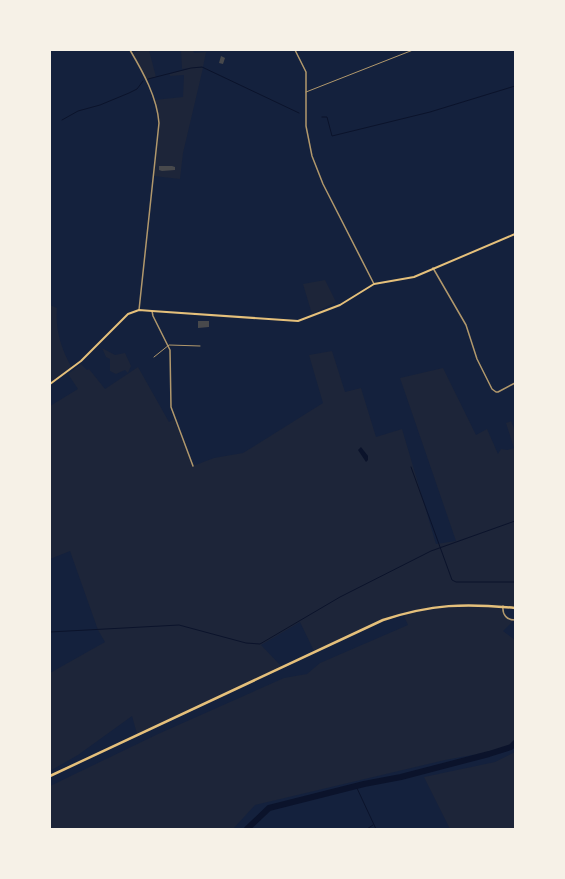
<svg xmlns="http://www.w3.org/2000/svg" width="565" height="879" font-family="Merriweather,serif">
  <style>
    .green { fill: #1d2539 }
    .water { fill: #0b132b }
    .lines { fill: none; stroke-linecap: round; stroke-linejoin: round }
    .stream { stroke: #0b132b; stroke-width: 1 }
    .river { stroke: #0b132b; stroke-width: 6 }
    .building { fill: #48494c }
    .service { stroke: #b1986c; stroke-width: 1 }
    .minor { stroke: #b1986c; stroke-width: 1.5 }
    .secondary { stroke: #e5c07b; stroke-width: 2 }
    .primary { stroke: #e5c07b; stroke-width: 2.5 }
  </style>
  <rect width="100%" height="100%" fill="#14213d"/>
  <!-- green -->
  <path class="green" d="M142,50H149L156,77L146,80L133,53Z
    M181,50H193L194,53L206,52L203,67L182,69Z
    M190,68H203L183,153L180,179L153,176C156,152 163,123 154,100L183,97L184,75L170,76V74Z
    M325,280L336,302L312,314L303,284Z
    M50,305L57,308C55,329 61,349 72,368L50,384Z
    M102,348L115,355L125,353L131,366L128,373L125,370L116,374L110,371V359L106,357Z
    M332,351L345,392L361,388L376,437L402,429L436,544L456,541L400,378L443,368L476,435L487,429L498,454L501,449L507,450L514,448L506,423L511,421L515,431V607H501C502,615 505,621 514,620L503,631L515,640V743L505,749L445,760L255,805L233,829H50V786L158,734L284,678L307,674L320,663L408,625L403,614L395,616L314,651L300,622L261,645L282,667L137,734L132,716L78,755L50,771V673L105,642L98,630L70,551L50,559V406L78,389L68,374L81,364L87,370L89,369L105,389L138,367L169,422L174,419L193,466L214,458L243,453L323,403L309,355Z
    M515,752V829H450L424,777L495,762Z"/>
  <!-- water -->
  <path class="water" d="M361,447L368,456V460L366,462L358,450Z"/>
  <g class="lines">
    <!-- stream -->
    <path class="stream" d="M148,79L191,68L202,67L299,113
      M322,117H327L332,136L430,112L515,86
      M62,120L78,111L100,105L129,93L137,89L143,81
      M411,467L452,580L456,582H515
      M50,632L179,625L246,643L260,644L340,597L431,551L515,521
      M356,786L376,829
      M367,829L373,825"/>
    <!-- river -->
    <path class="river" d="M247,829L269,808L364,784L401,777L489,754L511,747L515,743"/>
  </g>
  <!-- building -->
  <path class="building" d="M221,56L225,58L223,64L219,63Z
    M159,166H172L175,167V170L162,171L159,170Z
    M198,321H209V327L198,328Z"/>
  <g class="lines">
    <!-- service -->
    <path class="service" d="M306,92L413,50
      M154,357L169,345L200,346"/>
    <!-- minor -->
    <path class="minor" d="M130,50C143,72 157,97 159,123L139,310
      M295,50L306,72V126L312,156L323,184L374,284
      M433,268L466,325L477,359L492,389L496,392H498L515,383
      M152,311L153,316L170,350L171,407L193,466
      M503,606C502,615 507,620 515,620"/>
    <!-- secondary -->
    <path class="secondary" d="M50,384L81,361L128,314L139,310L152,311L298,321L340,305L374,284L414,277L515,234"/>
    <!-- primary -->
    <path class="primary" d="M50,776L383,620C432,604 465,603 515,608"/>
  </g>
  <!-- border -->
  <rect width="565" height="879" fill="none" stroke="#f6f1e7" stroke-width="102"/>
</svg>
